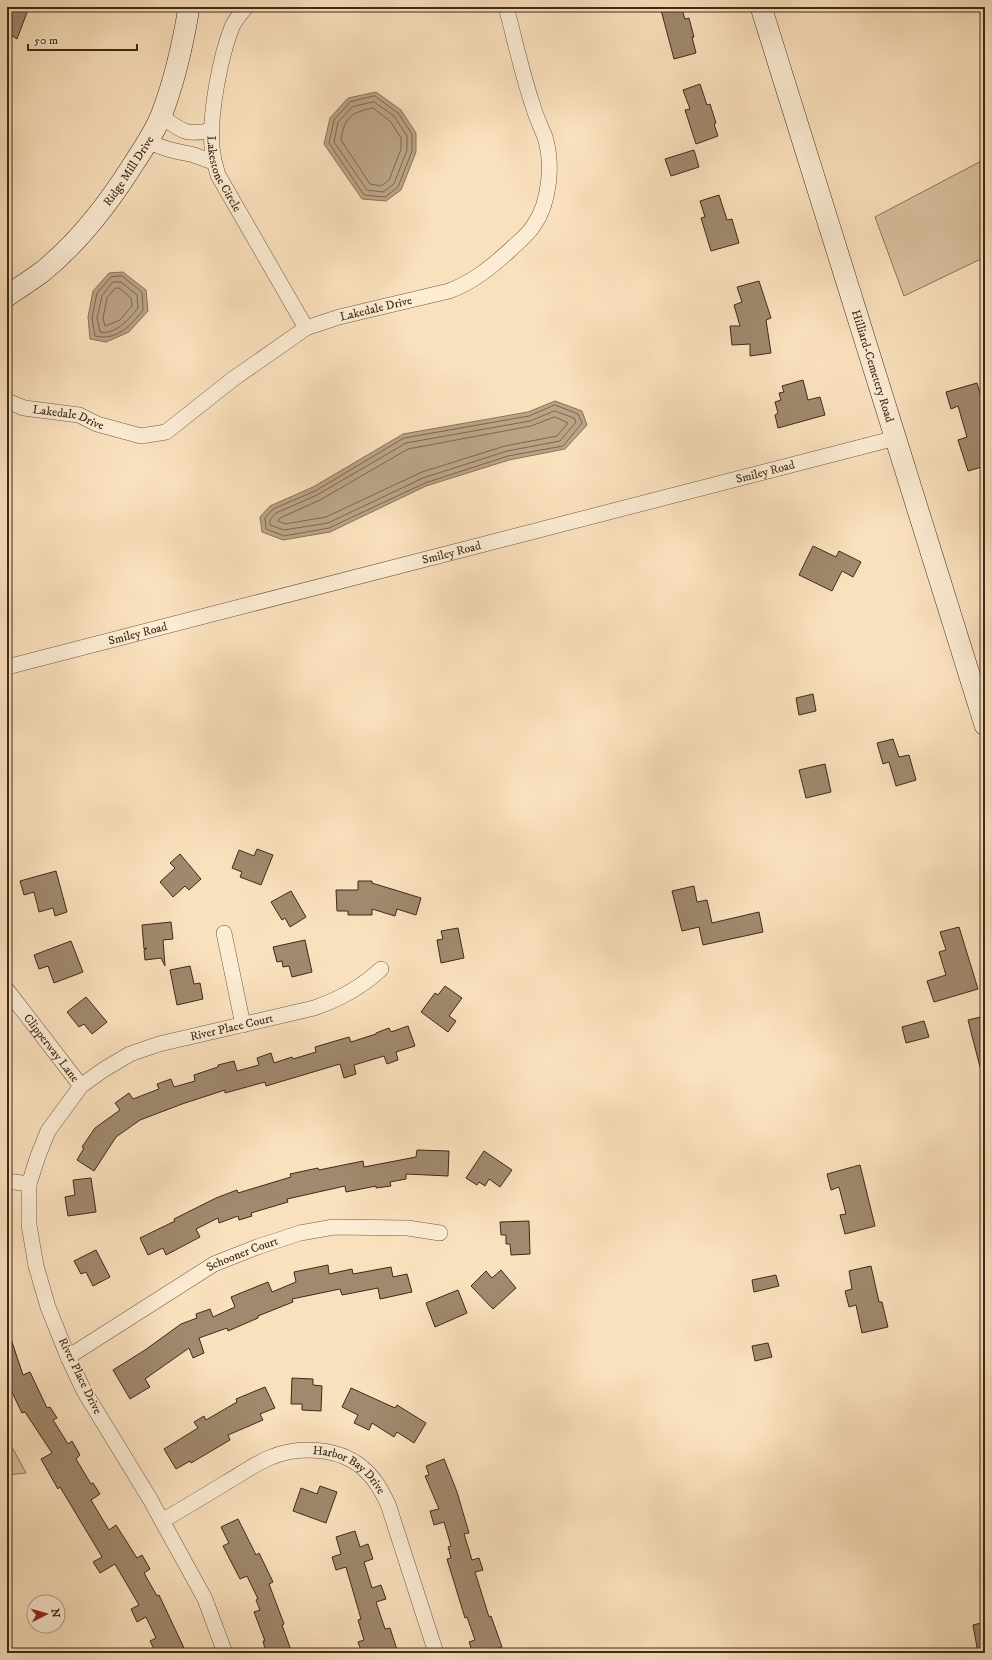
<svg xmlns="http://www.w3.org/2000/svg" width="992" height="1660" font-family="'IM FELL DW Pica',serif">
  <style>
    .green { fill: #dac2a1; stroke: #8c765c }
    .water { fill: #baa385; stroke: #887359 }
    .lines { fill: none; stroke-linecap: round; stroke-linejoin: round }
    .shore { stroke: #7c664e; stroke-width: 1 }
    .building { fill: #a0896e; stroke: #3e2a18 }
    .street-casing { stroke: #6d5841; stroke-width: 16 }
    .secondary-casing { stroke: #3e2a18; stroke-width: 22 }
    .street { stroke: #fcecd4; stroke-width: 15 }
    .secondary { stroke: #fcecd4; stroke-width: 21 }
    .labels { text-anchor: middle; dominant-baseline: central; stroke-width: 3; stroke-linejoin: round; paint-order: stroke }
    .street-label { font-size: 12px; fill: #3e2a18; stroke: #fcecd4 }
  </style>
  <rect width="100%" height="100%" fill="#fae1bd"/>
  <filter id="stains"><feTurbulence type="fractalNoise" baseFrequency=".005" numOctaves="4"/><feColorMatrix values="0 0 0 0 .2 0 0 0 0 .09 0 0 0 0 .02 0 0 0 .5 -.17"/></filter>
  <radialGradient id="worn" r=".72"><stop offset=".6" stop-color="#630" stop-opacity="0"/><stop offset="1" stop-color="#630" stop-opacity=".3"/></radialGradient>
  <!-- green -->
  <path class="green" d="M985,159V257L904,296L875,217Z
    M7,1438L26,1473L7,1475Z"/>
  <!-- water -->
  <path class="water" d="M376,92L401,110L416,133V152L401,190L386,201L362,199L324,144L330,118L348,98Z
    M123,272L146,290L148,311L129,332L106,342L90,339L88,317L93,291L109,273Z
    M555,401L582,411L587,425L565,449L509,460L426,486L330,532L283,540L262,532L260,517L270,506L313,487L403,434L528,412Z"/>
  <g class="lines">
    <!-- shore -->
    <path class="shore" d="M375,96L398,113L412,134V151L398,187L385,197L364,195L329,143L334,120L350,102Z
      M374,102L394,116L407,136V150L394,184L383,192L367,190L334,142L338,122L352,107Z
      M373,108L390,121L401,138V149L389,180L381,186L370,184L341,140C344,118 351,112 373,108Z
      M122,276L142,292L143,310C130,326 117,341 95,336L92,318L97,293L111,277Z
      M113,282H121L137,295L138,308C129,319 116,335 100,332L97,318L102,296Z
      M116,288H119L131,298L132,306L120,320L105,326L103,318L107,298Z
      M555,405L578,414L582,423L563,446L508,456L425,483L329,528L284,536L266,529L265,518L273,509L315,491L404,438L529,416Z
      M555,411L574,418L576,422L560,441L507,451L423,478L328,523L284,530L270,525V520L276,513L317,495L406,443L530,421Z
      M555,417L568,423L557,436L505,446L422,472L326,517L285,524L278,521L280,518L320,500L408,449L531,426Z"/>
  </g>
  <!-- building -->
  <path class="building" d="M7,7H29L17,39L7,32Z
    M673,7H681L685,19L689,18L694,37H692L696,53L674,59L661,10Z
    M700,84L707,105L710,104L716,123L714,124L718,136L696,144L685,110L690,109L683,90Z
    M694,150L699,167L671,176L665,159Z
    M719,195L727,220L732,219L739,243L711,251L701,218L705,217L700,201Z
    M759,281L771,318L766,320L771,353L750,356V344L732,345L730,326H740L734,305L742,302L737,287Z
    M803,380L808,400L820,397L825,415L778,428L775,415L778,413L775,402L781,400L779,393L784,392L782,386Z
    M977,383L985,410V466L968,471L958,440L967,437L958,406L951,409L946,392Z
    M813,546L836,557L839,551L861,562L853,577L842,571L832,591L799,575Z
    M813,694L816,711L799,715L796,698Z
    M893,739L899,757L909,755L916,780L896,786L889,762L883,764L877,743Z
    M825,764L831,792L806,798L799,770Z
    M257,849L273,855L261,885L240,877L242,872L232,868L239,850L254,856Z
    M180,854L201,879L189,890L185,886L173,897L160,882L175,868L170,863Z
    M56,871L67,912L55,916L53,908L39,912L34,892L24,895L20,881Z
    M358,881H372V883L421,898L416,915L397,909L395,916L372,909V915H348V911H337L336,890H358Z
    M694,886L697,902L707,900L712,923L759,912L763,932L703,945L699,927L682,931L672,891Z
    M291,891L306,917L290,927L285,918L282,920L271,902Z
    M171,922L173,939L163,940L165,966L161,958L145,960L144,950L147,948L144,949L142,925Z
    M959,927L978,989L934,1002L927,981L946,975L939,952L946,950L940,932Z
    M458,928L464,958L441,963L437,940L443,939L441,931Z
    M305,940L312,972L292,977L289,966L283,967L282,961L277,962L273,947Z
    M71,941L83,972L54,983L48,966L39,969L34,955Z
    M190,966L194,984L200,983L203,999L177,1005L170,970Z
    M445,986L462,998L449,1016L456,1021L448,1032L421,1012L435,993L438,995Z
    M86,997L107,1022L92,1034L84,1024L79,1027L67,1012Z
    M985,1016V1070L981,1071L968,1020Z
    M924,1021L929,1037L906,1043L902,1027Z
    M408,1026L415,1046L396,1052L398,1060L387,1064L384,1056L354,1065L356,1074L344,1078L340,1064L266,1086L265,1082L225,1093V1090L182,1104L140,1120L116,1137L94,1171L77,1160L84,1148L82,1147L95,1128L120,1110L115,1103L129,1093L133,1099L159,1089L157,1084L171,1079L174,1087L195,1081L194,1075L218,1067V1065L234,1061L237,1071L259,1065L257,1058L271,1053L274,1063L292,1057L293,1059L316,1052L315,1047L349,1037L351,1042L376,1034V1033L389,1028L391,1032Z
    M417,1150L449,1151L448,1176L406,1174V1179L390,1182L391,1186L376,1188V1186L346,1192L345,1186L287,1199L288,1202L251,1213L252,1216L239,1220L238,1216L219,1223L218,1218L196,1229L200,1237L166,1255L163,1248L148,1255L140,1238L175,1221L174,1219L216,1198L237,1190L238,1193L291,1177L290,1174L318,1168L319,1170L363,1161L364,1167L416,1157Z
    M484,1151L512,1170L500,1187L489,1179L485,1186L479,1182L477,1185L466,1178Z
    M860,1165L875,1226L845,1234L840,1215L846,1214L839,1187L831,1190L827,1174Z
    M91,1178L96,1212L68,1216L65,1197L75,1195L73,1180Z
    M529,1221L530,1254L511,1255L510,1244H506V1235H501L500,1222Z
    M96,1250L110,1277L93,1286L86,1272L81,1274L74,1261Z
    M328,1265L329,1274L352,1269L353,1274L391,1267L393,1277L407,1274L412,1292L380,1299L378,1288L342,1295L340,1289L292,1299L293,1302L258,1316V1318L228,1331L227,1328L199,1338L204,1353L193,1358L189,1348L145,1379L150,1387L130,1399L113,1370L145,1350L181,1324L197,1318L196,1314L210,1309L213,1317L235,1307L231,1297L268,1282L272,1292L296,1282L294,1272Z
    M871,1266L879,1302H882L888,1327L862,1333L856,1305L849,1307L845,1291L852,1289L849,1271Z
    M501,1270L516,1288L493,1309L471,1286L486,1271L492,1278Z
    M776,1275L779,1286L754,1292L752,1280Z
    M458,1290L467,1313L435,1327L426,1303Z
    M7,1333H9L23,1375L30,1372L47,1408L50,1407L57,1418L53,1420L68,1444L72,1441L80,1455L76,1459L91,1484L93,1483L100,1494L91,1500L109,1530L116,1525L137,1558L142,1555L150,1569L144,1573L157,1596L159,1595L184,1648L173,1653H156L150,1641L156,1638L146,1617L137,1622L131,1609L139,1605L115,1564L100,1573L93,1562L102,1557L60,1487L58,1489L41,1459L52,1453L25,1412L22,1413L7,1382Z
    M768,1343L772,1357L755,1361L752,1346Z
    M292,1378L313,1379V1385L322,1386L321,1411L302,1410V1404H291Z
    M265,1387L275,1408L260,1414L263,1420L228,1435L230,1440L191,1463L190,1461L176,1469L164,1449L198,1428L194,1422L204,1416L206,1420L237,1402L236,1399Z
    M351,1388L395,1408L397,1405L426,1423L414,1443L397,1432L394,1437L372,1423L369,1430L354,1423L358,1415L342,1407Z
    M444,1459L457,1492L469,1533L464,1534L472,1560L479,1558L483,1570L475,1572L489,1617L491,1616L502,1647L484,1653H473L469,1642L475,1640L467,1617L465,1618L447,1559L451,1558L448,1547L451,1546L444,1522L434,1525L430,1511L439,1509L425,1476L429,1475L426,1466Z
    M320,1486L337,1492L326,1523L293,1511L301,1488L317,1494Z
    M238,1519L256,1555L259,1553L273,1582L269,1584L284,1624L282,1625L292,1653H266L263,1641H265L254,1612L260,1610L256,1600L258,1599L247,1576L240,1579L223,1546L229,1543L221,1527Z
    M355,1531L360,1547L368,1544L373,1559L364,1562L372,1588L381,1585L386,1599L376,1602L385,1629L390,1628L398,1653H362L358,1642L364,1640L358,1620L361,1619L346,1567L336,1570L332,1557L341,1554L336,1537Z
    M985,1622V1653H978L973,1625Z"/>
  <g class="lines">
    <defs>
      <g id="street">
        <path id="s1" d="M246,7C241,13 235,20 232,27C220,57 209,116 212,148C213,157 215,166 218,175L306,328"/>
        <path d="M161,116C182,131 185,136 212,130"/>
        <path d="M148,141C163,149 174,151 190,154C198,156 206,160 214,162"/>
        <path id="s2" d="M7,401L24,408L79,415L97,424L141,436L166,432L233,379L306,328L339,317L449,291C473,282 490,268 509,251C517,243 528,235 534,225C550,202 553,163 545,137C541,127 536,117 533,106C522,74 515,40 506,7"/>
        <path id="s3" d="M7,667L896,438"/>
        <path d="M224,933L243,1025"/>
        <path id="s4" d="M7,990L81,1086"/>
        <path d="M7,1181L29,1184"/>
        <path id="s5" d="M68,1357L214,1264L257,1247L300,1233L334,1227L408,1228L440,1233"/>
        <path id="s6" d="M162,1521C184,1508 206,1495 227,1482C241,1474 255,1464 269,1458C299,1445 342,1447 366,1471C376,1480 382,1492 388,1504L436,1653"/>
        <path id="s7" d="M225,1653L205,1599L150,1499L84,1391L68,1357L48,1307L36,1266L29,1225V1184L38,1156L48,1131L81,1086L103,1070L130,1054L159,1044L314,1008C340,999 361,988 381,969"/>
      </g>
      <g id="secondary">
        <path id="s8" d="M761,7L985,725"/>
        <path id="s9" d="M7,296C19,288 31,280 42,272C79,242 109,203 134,163C144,148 154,133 161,116C175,80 183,44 189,7"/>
      </g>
    </defs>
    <!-- street casing -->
    <use href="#street" class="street-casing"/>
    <!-- secondary casing -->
    <use href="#secondary" class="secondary-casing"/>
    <!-- street -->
    <use href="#street" class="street"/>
    <!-- secondary -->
    <use href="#secondary" class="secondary"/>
  </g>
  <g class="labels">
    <!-- street labels -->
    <g class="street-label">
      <text stroke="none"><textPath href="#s9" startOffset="176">Ridge Mill Drive</textPath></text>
      <text stroke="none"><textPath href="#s1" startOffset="176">Lakestone Circle</textPath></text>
      <text stroke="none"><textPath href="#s2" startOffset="412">Lakedale Drive</textPath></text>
      <text stroke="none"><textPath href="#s8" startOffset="376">Hilliard-Cemetery Road</textPath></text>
      <text stroke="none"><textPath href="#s2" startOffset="64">Lakedale Drive</textPath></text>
      <text stroke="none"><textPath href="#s3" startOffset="783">Smiley Road</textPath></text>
      <text stroke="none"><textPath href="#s3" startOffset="459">Smiley Road</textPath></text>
      <text stroke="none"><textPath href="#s3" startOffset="135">Smiley Road</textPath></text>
      <text stroke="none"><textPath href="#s7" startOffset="791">River Place Court</textPath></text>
      <text stroke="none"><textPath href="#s4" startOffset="73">Clipperway Lane</textPath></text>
      <text stroke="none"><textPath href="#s5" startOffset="203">Schooner Court</textPath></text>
      <text transform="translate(80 1376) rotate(64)">River Place Drive</text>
      <text stroke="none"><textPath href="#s6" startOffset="212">Harbor Bay Drive</textPath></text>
    </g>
  </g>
  <!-- margin -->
  <rect width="992" height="1660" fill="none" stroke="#fae1bd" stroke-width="24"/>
  <rect x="8" y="8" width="976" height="1644" fill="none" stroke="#3e2a18" stroke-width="2"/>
  <rect x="12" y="12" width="968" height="1636" fill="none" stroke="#3e2a18"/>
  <!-- north arrow -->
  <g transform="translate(46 1614) rotate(84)"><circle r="19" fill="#fcecd4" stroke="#b09e89"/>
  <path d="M0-3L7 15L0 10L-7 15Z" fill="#8f2418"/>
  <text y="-6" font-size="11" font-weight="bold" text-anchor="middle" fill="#3e2a18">N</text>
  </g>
  <!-- scale -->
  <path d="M28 44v6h109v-6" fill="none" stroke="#3e2a18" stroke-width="2"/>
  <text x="34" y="44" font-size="12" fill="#3e2a18" stroke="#fcecd4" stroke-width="3" paint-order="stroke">50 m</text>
  <rect width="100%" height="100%" filter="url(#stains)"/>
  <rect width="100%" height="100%" fill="url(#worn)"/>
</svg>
